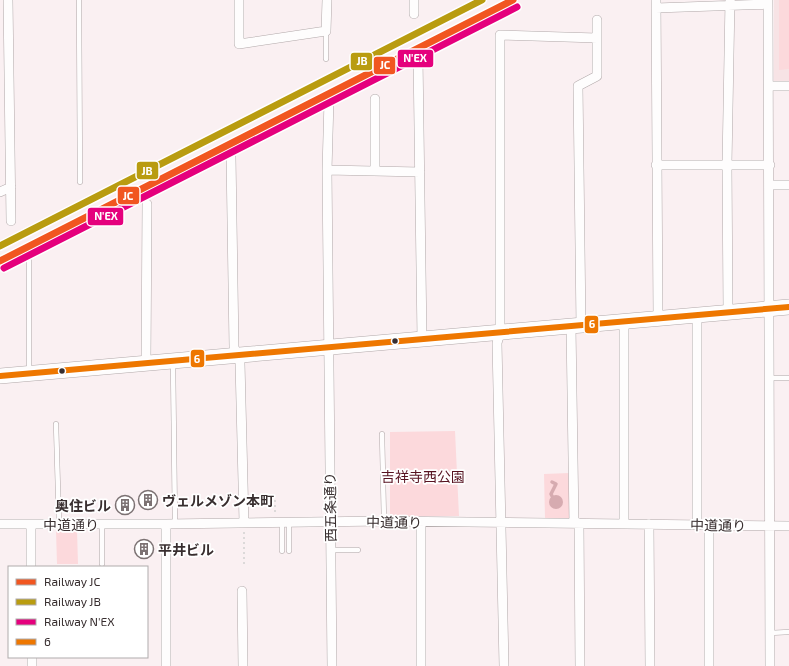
<svg xmlns="http://www.w3.org/2000/svg" width="789" height="666" font-family="'Exo 2','Noto Sans JP',sans-serif">
  <style>
    .built { fill: #f7e3e5 }
    .green { fill: #fcd9dc }
    .water { fill: #d6abb0 }
    .lines { fill: none; stroke-linecap: round; stroke-linejoin: round }
    .stream { stroke: #d6abb0; stroke-width: 3.5 }
    .lane-casing { stroke: #b1a8a9; stroke-width: 5.5 }
    .street-casing { stroke: #b1a8a9; stroke-width: 10 }
    .primary-casing { stroke: #b1a8a9; stroke-width: 16 }
    .path { stroke: #dcd9d9; stroke-width: 2; stroke-dasharray: 2 3; stroke-linecap: butt }
    .lane { stroke: #fefdfd; stroke-width: 4.5 }
    .street { stroke: #fefdfd; stroke-width: 9 }
    .primary { stroke: #fefdfd; stroke-width: 15 }
    .bus-1-casing { stroke: #fff; stroke-width: 9 }
    .bus-1 { stroke: #e70; stroke-width: 6 }
    .rail-1-casing { stroke: #fff; stroke-width: 10 }
    .rail-2-casing { stroke: #fff; stroke-width: 10 }
    .rail-3-casing { stroke: #fff; stroke-width: 10 }
    .rail-1 { stroke: #f15620; stroke-width: 7 }
    .rail-2 { stroke: #b99c10; stroke-width: 7 }
    .rail-3 { stroke: #e5007d; stroke-width: 7 }
    .bus-dot { fill: #382e2f; stroke: #fff; stroke-width: 1.5 }
    .labels { text-anchor: middle; dominant-baseline: central; stroke-width: 3.5; stroke-linejoin: round; paint-order: stroke }
    .park-label { font-size: 14px; fill: #571321; stroke: #fff }
    .poi-label { font-size: 14px; font-weight: bold; fill: #382e2f; stroke: #fff; text-anchor: start }
    .street-label { font-size: 14px; fill: #382e2f; stroke: #fff }
    .line-badge { stroke: #fff; stroke-width: 1.5 }
    .badge-label { font-size: 11px; text-anchor: middle; font-weight: bold; fill: #fff }
  </style>
  <rect width="100%" height="100%" fill="#faf0f2"/>
  <!-- built -->
  <path class="built" d="M774,0H789V81H774Z"/>
  <!-- green -->
  <path class="green" d="M779,0H789V69L779,70Z
    M455,431L459,516H390V432Z
    M569,473V518H545L544,474Z
    M77,530L78,564H57L56,531Z"/>
  <!-- water -->
  <path class="water" d="M549 502a7 7 0 1 1 14 0a7 7 0 1 1-14 0Z"/>
  <g class="lines">
    <!-- stream -->
    <path class="stream" d="M552,496L551,494L556,484L552,482"/>
    <defs>
      <path id="lane" d="M79,0L80,182
        M326,31V59
        M29,259V372
        M173,363L175,524
        M769,378H789
        M56,424L59,523
        M382,434L384,521
        M289,522V551
        M102,524V564
        M330,550H358
        M282,551V522
        M770,633L789,632"/>
      <path id="street" d="M8,0L11,221
        M239,0V44L326,31L327,0
        M414,0V14
        M656,0L658,318
        M768,0L770,666
        M656,8L768,4
        M418,57L422,339
        M770,86H789
        M329,100L327,170L332,666
        M231,157L234,347L240,363L244,522
        M656,165H770
        M327,170L420,172
        M375,171V99
        M770,185H789
        M0,192L11,187
        M728,312L727,164L730,0
        M581,326L578,86L597,76V38
        M571,327L574,523
        M146,364L147,204
        M579,523L580,666
        M624,523V321
        M0,524H166L384,521L789,526
        M31,524V567
        M166,524V666
        M649,524L650,666
        M697,525V314
        M709,526V666
        M242,591L243,666
        M32,657V666
        M421,666V522
        M504,666L497,343L500,333V35L597,38V20"/>
      <path id="primary" d="M0,376L789,307"/>
    </defs>
    <!-- lane casing -->
    <use href="#lane" class="lane-casing"/>
    <!-- street casing -->
    <use href="#street" class="street-casing"/>
    <!-- primary casing -->
    <use href="#primary" class="primary-casing"/>
    <!-- path -->
    <path class="path" d="M275,500V513
      M244,532V564"/>
    <!-- lane -->
    <use href="#lane" class="lane"/>
    <!-- street -->
    <use href="#street" class="street"/>
    <!-- primary -->
    <use href="#primary" class="primary"/>
    <defs>
      <path id="bus-1" d="M0,376L789,307"/>
    </defs>
    <!-- bus-1 casing -->
    <use href="#bus-1" class="bus-1-casing"/>
    <!-- bus-1 -->
    <use href="#bus-1" class="bus-1"/>
    <defs>
      <path id="rail-1" d="M0,261L513,0"/>
      <path id="rail-2" d="M0,246L482,0"/>
      <path id="rail-3" d="M4,268L517,7"/>
    </defs>
    <!-- rail-1 casing -->
    <use href="#rail-1" class="rail-1-casing"/>
    <!-- rail-2 casing -->
    <use href="#rail-2" class="rail-2-casing"/>
    <!-- rail-3 casing -->
    <use href="#rail-3" class="rail-3-casing"/>
    <!-- rail-1 -->
    <use href="#rail-1" class="rail-1"/>
    <!-- rail-2 -->
    <use href="#rail-2" class="rail-2"/>
    <!-- rail-3 -->
    <use href="#rail-3" class="rail-3"/>
  </g>
  <!-- icons -->
  <defs>
    <symbol id="building-ring" viewBox="-11 -11 22 22"><circle r="9.5" fill="#fff" stroke="#7c7273" stroke-width="1.5"/><path d="M-4-6H4V6H1V3H-1V6H-4ZM-2.5-4.3h1.7v1.8h-1.7ZM.8-4.3h1.7v1.8H.8ZM-2.5-1h1.7V.8h-1.7ZM.8-1h1.7V.8H.8Z" fill="#7c7273"/></symbol>
  </defs>
  <g fill-rule="evenodd">
    <use href="#building-ring" x="137" y="489" width="22" height="22"/>
    <use href="#building-ring" x="114" y="494" width="22" height="22"/>
    <use href="#building-ring" x="133" y="538" width="22" height="22"/>
  </g>
  <!-- markers -->
  <g class="bus-dot">
    <circle cx="395" cy="341" r="3.5"/>
    <circle cx="62" cy="371" r="3.5"/>
  </g>
  <g class="labels">
    <!-- park labels -->
    <g class="park-label">
      <text x="423" y="476">吉祥寺西公園</text>
    </g>
    <!-- poi labels -->
    <g class="poi-label">
      <text x="162" y="500">ヴェルメゾン本町</text>
      <text x="111" y="505" text-anchor="end">奥住ビル</text>
      <text x="158" y="549">平井ビル</text>
    </g>
    <!-- street labels -->
    <g class="street-label">
      <text transform="translate(330 507) rotate(-91)">西五条通り</text>
      <text transform="translate(394 522) rotate(1)">中道通り</text>
      <text x="71" y="524">中道通り</text>
      <text transform="translate(718 525) rotate(1)">中道通り</text>
    </g>
  </g>
  <g class="line-badge">
    <rect x="397" y="49" width="37" height="19" rx="4" fill="#e5007d"/>
    <rect x="350" y="52" width="23" height="19" rx="4" fill="#b99c10"/>
    <rect x="373" y="56" width="23" height="19" rx="4" fill="#f15620"/>
    <rect x="136" y="161" width="23" height="19" rx="4" fill="#b99c10"/>
    <rect x="117" y="186" width="23" height="19" rx="4" fill="#f15620"/>
    <rect x="87" y="207" width="37" height="19" rx="4" fill="#e5007d"/>
    <rect x="584" y="315" width="15" height="19" rx="4" fill="#e70"/>
    <rect x="190" y="349" width="15" height="19" rx="4" fill="#e70"/>
  </g>
  <g class="badge-label">
    <text x="415" y="62">N'EX</text>
    <text x="362" y="65">JB</text>
    <text x="385" y="69">JC</text>
    <text x="147" y="175">JB</text>
    <text x="128" y="200">JC</text>
    <text x="106" y="220">N'EX</text>
    <text x="592" y="328">6</text>
    <text x="197" y="363">6</text>
  </g>
  <!-- legend -->
  <rect x="8" y="566" width="140" height="92" fill="#ffffff" stroke="#afabac"/>
  <rect x="16" y="579" width="20" height="6" fill="#f15620" stroke="#afabac"/>
  <text x="44" y="586" font-size="12" fill="#382e2f">Railway JC</text>
  <rect x="16" y="599" width="20" height="6" fill="#b99c10" stroke="#afabac"/>
  <text x="44" y="606" font-size="12" fill="#382e2f">Railway JB</text>
  <rect x="16" y="619" width="20" height="6" fill="#e5007d" stroke="#afabac"/>
  <text x="44" y="626" font-size="12" fill="#382e2f">Railway N'EX</text>
  <rect x="16" y="639" width="20" height="6" fill="#ee7700" stroke="#afabac"/>
  <text x="44" y="646" font-size="12" fill="#382e2f">6</text>
</svg>
